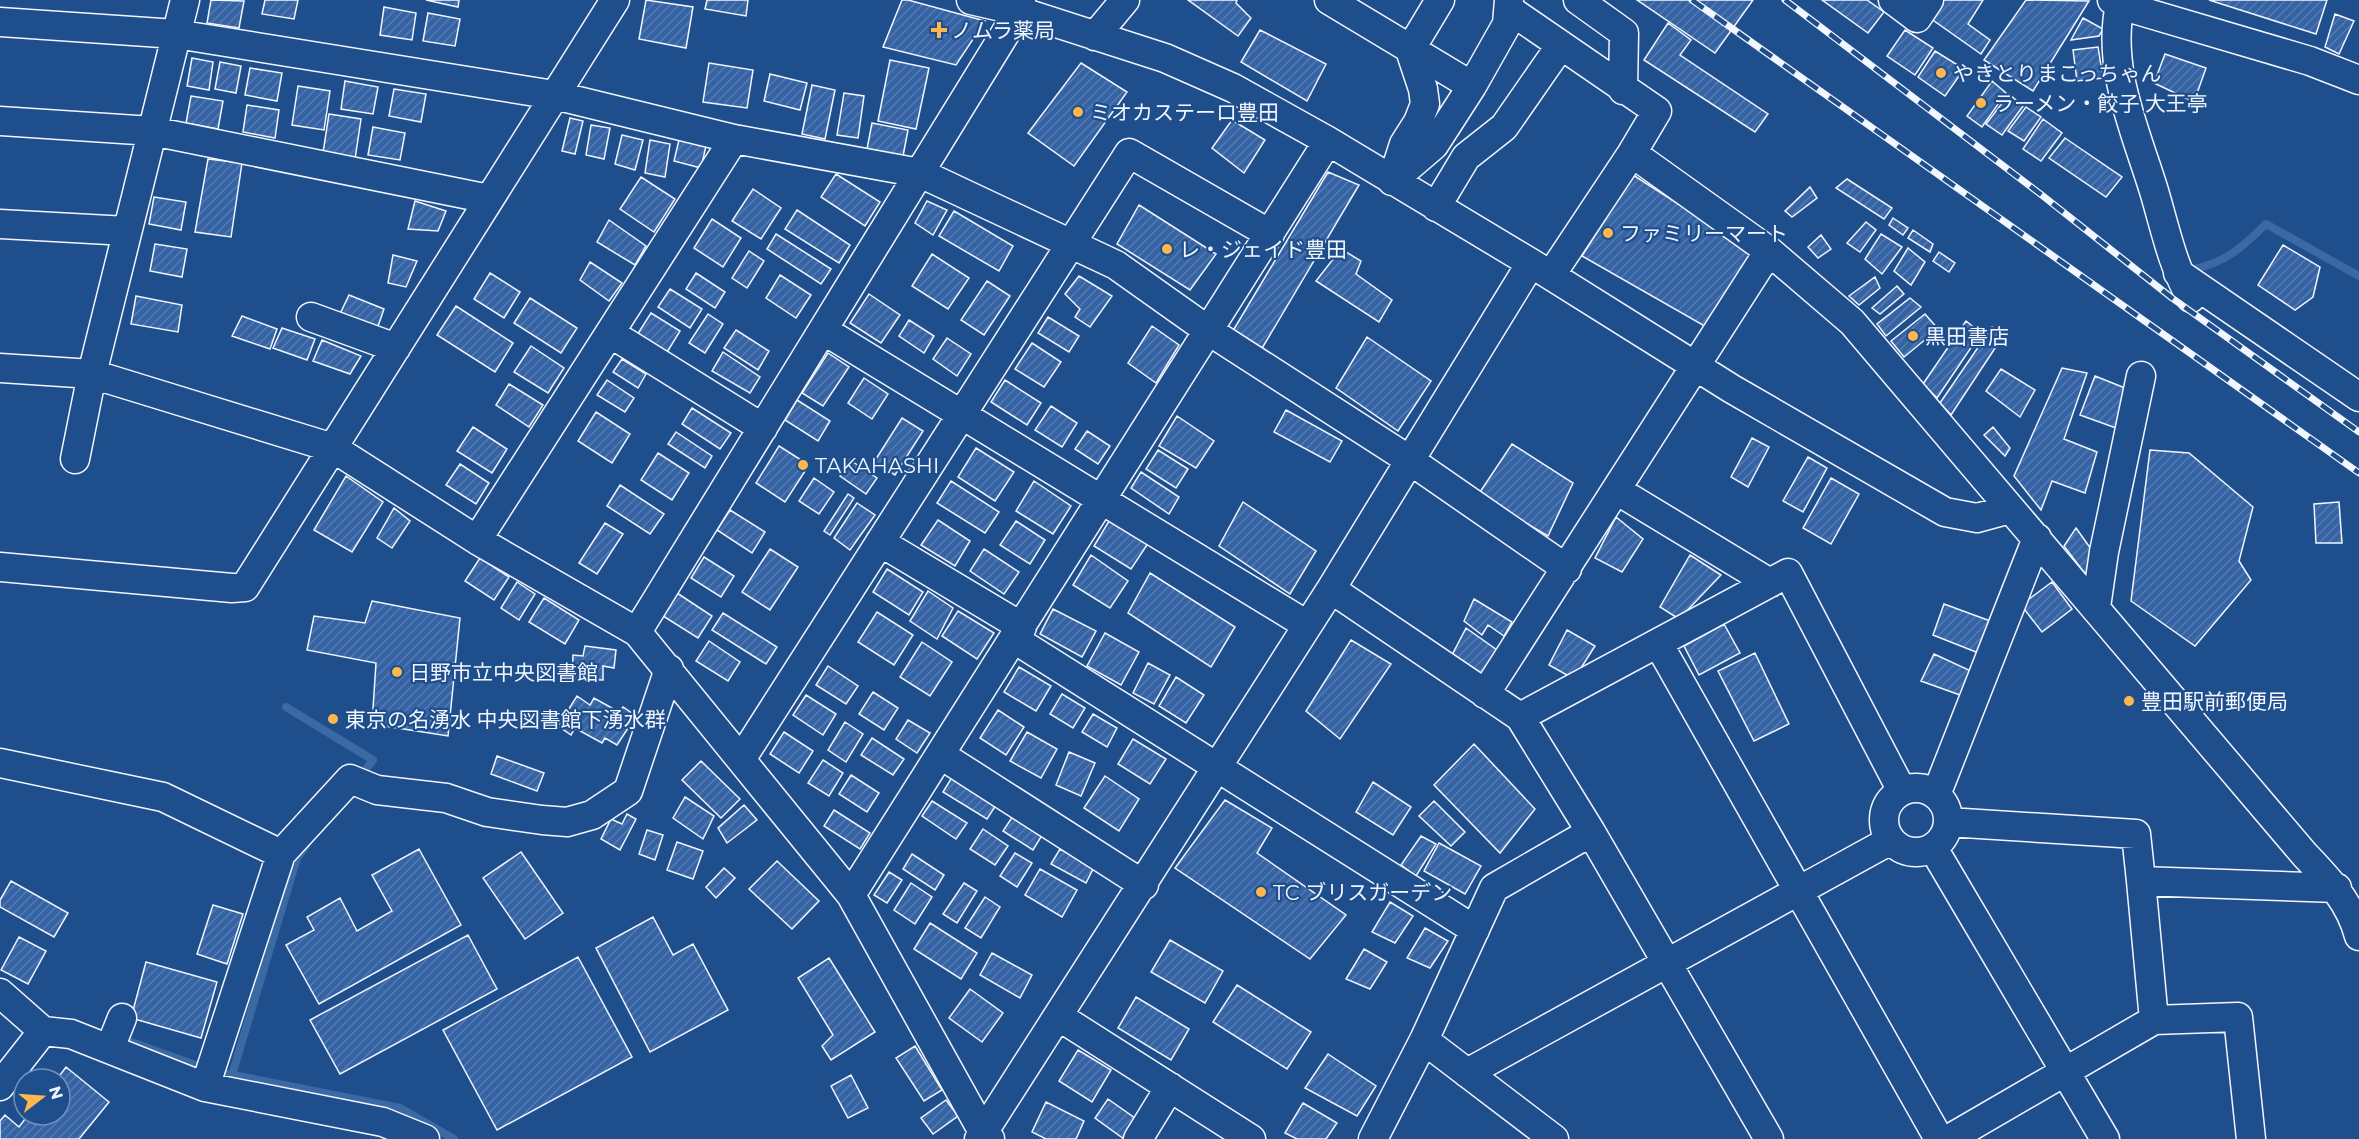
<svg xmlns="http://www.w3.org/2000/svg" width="2359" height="1139" font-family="Montserrat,'Noto Sans JP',sans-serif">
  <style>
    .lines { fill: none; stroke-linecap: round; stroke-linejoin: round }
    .stream { stroke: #3b69a3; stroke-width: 8 }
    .building { fill: url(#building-hatch); stroke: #f2f6ff; stroke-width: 1.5 }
    .minor-casing { stroke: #f2f6ff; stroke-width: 31 }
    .minor { stroke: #1f4e8c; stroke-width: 28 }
    .rail-casing { stroke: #f2f6ff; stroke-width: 7 }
    .rail { stroke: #1f4e8c; stroke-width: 4.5; stroke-dasharray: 14; stroke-linecap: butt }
    .poi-dot { fill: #ffb74d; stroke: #1f4e8c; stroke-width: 2 }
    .labels { text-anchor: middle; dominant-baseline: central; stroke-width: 4.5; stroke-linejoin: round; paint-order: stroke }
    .poi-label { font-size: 21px; fill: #f2f6ff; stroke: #1f4e8c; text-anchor: start }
  </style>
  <defs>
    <pattern id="building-hatch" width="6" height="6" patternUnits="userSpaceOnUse" patternTransform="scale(1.5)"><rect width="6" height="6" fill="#3563a3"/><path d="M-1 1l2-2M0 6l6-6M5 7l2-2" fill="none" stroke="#537ab1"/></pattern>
  </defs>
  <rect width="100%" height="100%" fill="#1f4e8c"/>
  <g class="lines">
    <!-- stream -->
    <path class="stream" d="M2194,269C2225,263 2244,246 2266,224L2359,276
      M286,707L373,760L360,777
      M123,1039L201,1067
      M229,1074L400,1108L454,1139
      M232,1075L297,858L306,846"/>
  </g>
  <!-- building -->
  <path class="building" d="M211,0L244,1L239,28L207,23Z
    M265,0H298L294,19L262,14Z
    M426,0H459L458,7Z
    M646,0L693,7L686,48L639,39Z
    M707,0H748L746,16L705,9Z
    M902,0H908L985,21L956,65L883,47Z
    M1188,0H1237L1236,3L1251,18L1238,36Z
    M1637,0H1753L1715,53Z
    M1822,0H1867L1884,12L1868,33Z
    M1942,0H1983L1968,24L1990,40L1981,54L1930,18Z
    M2026,0L2089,1L2033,91L1984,60Z
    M2209,0H2327L2316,34Z
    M384,7L416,13L412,40L380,35Z
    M428,13L460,19L455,46L423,41Z
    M2335,14L2354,21L2339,54L2325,47Z
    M2083,18L2103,29L2099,36L2071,40Z
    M1668,23L1691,40L1680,55L1768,114L1755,132L1644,60Z
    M1260,30L1326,64L1307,101L1241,62Z
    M1905,30L1933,48L1915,75L1887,56Z
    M2098,47L2103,78L2077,81L2073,50Z
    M1935,51L1964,69L1945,96L1918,77Z
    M2165,54L2206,68L2194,102L2154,83Z
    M192,58L213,62L209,90L187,86Z
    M890,60L929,68L916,129L878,121Z
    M220,62L241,66L236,93L215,89Z
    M709,63L753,70L747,108L703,102Z
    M1081,63L1127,92L1074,166L1028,133Z
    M250,68L282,73L277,101L245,95Z
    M770,74L807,83L800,110L764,101Z
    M345,81L378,87L373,114L341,109Z
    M1992,81L2006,93L1982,127L1967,116Z
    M812,85L835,90L825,139L802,134Z
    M298,86L330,91L324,130L292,125Z
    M394,89L426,94L421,122L389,116Z
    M844,93L864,96L858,138L837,135Z
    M2009,94L2023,106L2002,135L1986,124Z
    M191,96L223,101L218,129L186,123Z
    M247,105L279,110L275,138L243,132Z
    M2026,107L2041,117L2024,141L2008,131Z
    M329,114L361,119L355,159L323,153Z
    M570,118L583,121L575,154L562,151Z
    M2043,119L2062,133L2041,161L2023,149Z
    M1232,120L1265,140L1244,173L1212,148Z
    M872,123L908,130L903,156L867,149Z
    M591,125L610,128L604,159L586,155Z
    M373,127L405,133L400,160L368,155Z
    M622,135L643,140L635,170L615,164Z
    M2065,138L2122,177L2106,197L2049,158Z
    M650,140L670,144L665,177L645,173Z
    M679,140L706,146L701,168L674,161Z
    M208,159L242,163L231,237L195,232Z
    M1328,172L1359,185L1261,350L1231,334Z
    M836,174L880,202L865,226L821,197Z
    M1633,175L1752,251L1708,328L1582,256Z
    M641,177L675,199L654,232L620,209Z
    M1847,179L1892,208L1884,219L1836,188Z
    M1810,187L1817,198L1792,217L1785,211Z
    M753,189L781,208L761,239L732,221Z
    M154,197L186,202L181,230L149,224Z
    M415,201L446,211L438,231L408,229Z
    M927,201L947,210L933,235L915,223Z
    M1139,205L1216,254L1190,290L1117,244Z
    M797,210L850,245L839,263L785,229Z
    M954,211L1013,246L999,271L939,236Z
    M1893,218L1908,228L1903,235L1889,225Z
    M712,219L741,238L723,267L694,248Z
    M609,220L646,246L635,265L597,242Z
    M1866,222L1876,230L1860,252L1847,243Z
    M1913,230L1933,244L1930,252L1908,238Z
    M776,234L831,269L821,284L767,249Z
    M1881,234L1902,247L1882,274L1865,259Z
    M1821,235L1831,249L1818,258L1808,247Z
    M155,244L187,249L182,277L150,271Z
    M2283,245L2320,267L2313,297L2295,310L2258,285Z
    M1908,248L1925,262L1911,285L1894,271Z
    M1341,249L1361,261L1356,274L1392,300L1379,322L1316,281Z
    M749,251L764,261L747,288L732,278Z
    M1939,252L1955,263L1949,272L1933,261Z
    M932,254L969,278L948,309L912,286Z
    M393,255L417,261L406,287L388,283Z
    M590,262L622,283L609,301L580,280Z
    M490,273L520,292L504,318L474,299Z
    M696,273L725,292L715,308L686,289Z
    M780,275L811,295L796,318L766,298Z
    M1079,276L1112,296L1090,327L1075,317L1080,309L1065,294Z
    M1875,277L1880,288L1859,305L1849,296Z
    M987,281L1010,296L984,335L961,320Z
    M1897,286L1904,294L1880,314L1872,308Z
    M670,289L702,309L690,328L658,307Z
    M869,294L900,315L881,343L850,323Z
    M349,295L384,309L377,329L339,316Z
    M136,296L182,305L178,332L131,324Z
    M530,298L577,328L561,353L514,323Z
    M1910,298L1921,307L1886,336L1877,324Z
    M456,306L513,343L495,372L437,335Z
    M651,313L680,331L666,354L637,335Z
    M708,314L723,324L705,353L689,343Z
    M1925,314L1938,329L1904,357L1891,341Z
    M242,316L277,329L270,349L232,336Z
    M1048,317L1079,336L1069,352L1038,333Z
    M909,320L934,336L924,353L899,336Z
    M1966,321L1981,333L1937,398L1923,384Z
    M1152,326L1179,345L1156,383L1128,363Z
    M1992,327L2005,333L1951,415L1940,403Z
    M282,328L315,339L307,360L273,348Z
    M736,330L769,351L758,370L724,348Z
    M1367,337L1431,381L1398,431L1336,388Z
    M947,338L971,354L957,376L933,359Z
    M322,340L361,356L350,374L313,361Z
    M1032,343L1061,362L1044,387L1015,369Z
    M531,346L564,368L548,393L514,372Z
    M723,352L760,377L750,393L712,371Z
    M828,353L849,367L823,406L802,393Z
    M622,359L646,374L638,388L613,372Z
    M2062,368L2087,373L2064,439L2097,452L2085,493L2052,481L2041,510L2014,476Z
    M2001,369L2035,390L2020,417L1986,391Z
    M2095,376L2125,388L2116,428L2080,415Z
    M864,378L888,394L872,419L848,403Z
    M607,380L634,398L625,412L597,395Z
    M1005,380L1041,403L1027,425L991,402Z
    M509,384L543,405L529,427L496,405Z
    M797,400L830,421L818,441L785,420Z
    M1051,406L1077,423L1062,447L1035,430Z
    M692,408L731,433L720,449L682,424Z
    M1286,410L1342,441L1330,462L1274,432Z
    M596,412L630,434L612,463L578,441Z
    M1177,416L1214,441L1196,468L1159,446Z
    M902,418L923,431L895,475L874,462Z
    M473,427L507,449L492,473L457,451Z
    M1993,427L2010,448L2005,456L1984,435Z
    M1087,431L1110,446L1098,464L1075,449Z
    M676,432L712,456L705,468L668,444Z
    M1752,438L1769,447L1748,487L1731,477Z
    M1512,444L1573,483L1548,536L1478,495Z
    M779,446L809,465L785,502L756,483Z
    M976,448L1014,472L995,501L958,477Z
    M1158,450L1188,469L1176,488L1146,469Z
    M2150,450L2189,453L2253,507L2239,561L2251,580L2195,646L2131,601Z
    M658,453L689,473L672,500L641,480Z
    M1808,457L1827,468L1803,512L1783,501Z
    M850,460L877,478L866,494L840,476Z
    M460,464L489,483L476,504L446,485Z
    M1141,472L1179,497L1169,514L1131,488Z
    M346,476L383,502L352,552L314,530Z
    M814,478L834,492L819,514L799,501Z
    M1831,478L1859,494L1831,544L1803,528Z
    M951,481L999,512L985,533L937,503Z
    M1034,481L1071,506L1053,534L1016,511Z
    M620,485L664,514L650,534L607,506Z
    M848,494L854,498L830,535L824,531Z
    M1243,502L1316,551L1290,594L1219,546Z
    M2339,502L2342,543H2316L2314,504Z
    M857,503L875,515L850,550L834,538Z
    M394,508L410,521L392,548L377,538Z
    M730,510L765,532L752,553L717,530Z
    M1112,516L1149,542L1131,569L1094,546Z
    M1616,517L1643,539L1622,572L1595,558Z
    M938,520L970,541L955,566L921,545Z
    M1016,521L1045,540L1030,564L1000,545Z
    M605,523L623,534L597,574L579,563Z
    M2076,528L2091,549L2086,575L2064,546Z
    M770,549L798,567L770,610L742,592Z
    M984,549L1019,572L1004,594L970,571Z
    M1091,555L1128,581L1110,608L1073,585Z
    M1690,555L1721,575L1679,619L1660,607Z
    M704,557L734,576L721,597L691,578Z
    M480,558L509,577L494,600L465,581Z
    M887,569L923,592L909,615L873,592Z
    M1150,573L1235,627L1211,667L1128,613Z
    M517,582L535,594L519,620L501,608Z
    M2052,582L2072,609L2042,632L2021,605Z
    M928,591L953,608L937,639L910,621Z
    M677,593L712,616L698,638L663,616Z
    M544,598L579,620L565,644L529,622Z
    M1474,599L1512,622L1504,636L1488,625L1482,635L1464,621Z
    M372,601L460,618L448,736L372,724L376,663L307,650L314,616L365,623Z
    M1944,604L1993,622L1981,654L1933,635Z
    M1053,609L1096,631L1082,657L1040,634Z
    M958,611L994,633L977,659L942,636Z
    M877,612L913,635L894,665L858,642Z
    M723,613L777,647L766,664L712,630Z
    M1724,624L1740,653L1699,675L1684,646Z
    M1466,628L1497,650L1483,675L1452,655Z
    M1567,630L1595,646L1574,679L1549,665Z
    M1105,633L1139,652L1121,685L1087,666Z
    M1351,640L1391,664L1340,739L1306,711Z
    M709,641L740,662L728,681L696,661Z
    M922,642L952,662L930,696L900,677Z
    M585,646L616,650L614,668L603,666V680L572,679L573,655L583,656Z
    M1755,653L1789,724L1754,741L1718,671Z
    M1934,654L1971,671L1960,695L1921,681Z
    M1148,663L1170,675L1154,704L1133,693Z
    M828,666L858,686L846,704L816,685Z
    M1019,667L1051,686L1036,711L1004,692Z
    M1176,677L1204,695L1186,723L1159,706Z
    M873,692L898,708L884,730L859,714Z
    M1062,694L1085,708L1073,728L1050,714Z
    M806,695L836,714L823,735L793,715Z
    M577,696L590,705L594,698L619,712L623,707L636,716L617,745L605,738L602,743L575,728L571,735L558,726Z
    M998,710L1024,727L1006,755L980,738Z
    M1093,714L1117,728L1107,747L1082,732Z
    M908,720L930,733L917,753L896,739Z
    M845,722L863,734L846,762L828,750Z
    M784,732L813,751L799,773L770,754Z
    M1027,732L1057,749L1041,778L1010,761Z
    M872,738L904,759L893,775L861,755Z
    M1133,739L1166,759L1150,784L1118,764Z
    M1474,744L1535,809L1500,853L1434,785Z
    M1069,752L1095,763L1081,796L1056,785Z
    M497,756L544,773L537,791L491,774Z
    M823,760L843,773L829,796L808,783Z
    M701,761L740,799L721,818L682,780Z
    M954,774L998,802L987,819L943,792Z
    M851,775L879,793L867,812L839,794Z
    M1105,776L1139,799L1119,831L1084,808Z
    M1373,782L1411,807L1393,835L1356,812Z
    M685,797L714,816L703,839L673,818Z
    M1225,800L1272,828L1257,853L1346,915L1310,959L1175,868Z
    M932,801L967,823L956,839L922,816Z
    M1434,801L1465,832L1451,846L1419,816Z
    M744,805L757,820L727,843L718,828Z
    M834,810L870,833L860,849L824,826Z
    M1015,813L1044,832L1033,850L1003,831Z
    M627,814L636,819L620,850L601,839L611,819L622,824Z
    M983,829L1008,846L995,865L970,849Z
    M647,830L663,835L655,860L639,854Z
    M1421,836L1436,844L1416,876L1401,865Z
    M677,842L703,851L693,879L667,870Z
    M1439,843L1481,866L1465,894L1424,871Z
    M419,849L461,925L319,1004L286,945L314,930L307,917L340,898L357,931L392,911L372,875Z
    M1060,849L1094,867L1086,883L1051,864Z
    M521,852L563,913L525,939L483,878Z
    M1015,853L1032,863L1017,887L1000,876Z
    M912,854L944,875L935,890L903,869Z
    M777,861L819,901L792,929L749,889Z
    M724,868L735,878L716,898L706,887Z
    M1040,869L1077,890L1062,917L1025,895Z
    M889,872L902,880L887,903L874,895Z
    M11,881L68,913L54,937L0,907V900Z
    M911,883L932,897L915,924L894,910Z
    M964,883L977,891L957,923L943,914Z
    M985,897L1000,907L981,938L965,928Z
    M1390,902L1413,916L1395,943L1372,932Z
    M213,905L243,914L227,964L197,954Z
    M653,917L673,955L693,944L728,1010L650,1052L596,948Z
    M930,923L977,953L961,979L914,949Z
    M1425,928L1448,941L1430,968L1407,958Z
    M468,935L497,989L340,1074L310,1020Z
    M19,937L46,951L28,984L1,970Z
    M1170,940L1223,971L1205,1003L1151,972Z
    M1364,949L1387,962L1370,989L1346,979Z
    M992,953L1032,975L1020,998L980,975Z
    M578,957L632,1057L497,1130L443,1030Z
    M829,958L875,1032L831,1060L822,1046L833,1035L798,978Z
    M146,962L217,982L201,1038L131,1018Z
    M1237,985L1311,1032L1287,1069L1213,1022Z
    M970,989L1003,1013L982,1042L949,1018Z
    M1136,997L1189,1029L1171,1060L1118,1028Z
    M915,1046L942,1090L924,1101L896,1058Z
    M1078,1050L1111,1070L1092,1102L1059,1081Z
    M1328,1054L1376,1086L1357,1116L1305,1088Z
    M66,1067L109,1102L79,1139H0V1121L5,1115L19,1127L28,1115H60V1079H57Z
    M851,1075L868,1108L848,1118L831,1086Z
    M1108,1099L1139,1121L1124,1139L1095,1118Z
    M946,1100L958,1116L933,1134L921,1118Z
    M1046,1102L1084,1121L1076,1139H1046L1032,1132Z
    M1303,1103L1337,1123L1326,1139H1297L1285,1133Z"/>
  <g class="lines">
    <defs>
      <path id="minor" d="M971,0L1019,11L1165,58L1233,88L1328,141L1531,263L1732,389L1945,512L1977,518L2010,509
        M1329,0L1472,86
        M1578,0L1624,33L1623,90
        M1893,0L1917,18L1929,0
        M2112,0L2120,5L2310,61L2359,80
        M2121,0C2105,66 2135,129 2154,191C2165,228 2172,264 2191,298
        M1510,10L1657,111L1632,153L1769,251L1852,322L2305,855C2329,880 2350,902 2359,936
        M0,22L176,34L554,95L734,139L920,173L1116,265L1209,331L1411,461L1567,569
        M1095,36L1125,0
        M0,121L152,131L489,199
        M1392,181L1434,145L1472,86L1507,24L1509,0
        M1392,181L1404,144L1418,122L1425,104L1423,89L1410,50L1440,0
        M1436,207L1466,157L1504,127L1561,45
        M0,224L127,231
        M2178,273L2359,397
        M1551,275L1632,153
        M311,317L396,348
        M823,330L1307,625
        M610,333L763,428
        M0,368L92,374L333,448L477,540L637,632L851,895L983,1132L990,1139
        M75,459L92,374L185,0
        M1618,491L1770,583
        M477,540L734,139
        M880,542L1022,627
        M0,567L232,588L245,587L615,0
        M1331,589L1520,717L1591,832L1769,1139
        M2096,607L2104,552L2141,376
        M637,632L1019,11L1021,0
        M1014,639L1475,930
        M1658,643L1939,1139
        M1485,694L1769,251
        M1520,717L1788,573L1902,791
        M941,755L1144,885
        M742,758L1129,153L1270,234
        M0,763L163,797L281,854
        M1884 820a32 32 0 1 1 64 0a32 32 0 1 1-64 0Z
        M1936,795L2037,538
        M1948,822L2136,834L2141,881L2337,888
        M1933,848L2105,1139
        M851,895L1328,141
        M0,993L43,1031L71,1034L205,1087L383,1122L425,1139
        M1058,1016L1251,1139
        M2154,1020L2238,1017L2251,1139
        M1424,1040L1554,1139
        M110,1048L122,1018
        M1467,1073L1891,840
        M0,1086L43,1031
        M205,1087L281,854L350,779L377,790L446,798L487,812L542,820L567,822L592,815L628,791L669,669
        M979,1139L1331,589L1531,263
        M1138,1139L1170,1087
        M1373,1139L1424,1040L1494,888L1591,832
        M1949,1139L2154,1020L2141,881"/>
    </defs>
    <!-- minor casing -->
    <use href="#minor" class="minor-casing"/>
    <!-- minor -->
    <use href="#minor" class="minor"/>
    <defs>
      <path id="rail" d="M1692,0L2359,473
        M1785,0L2043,196L2172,298L2359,432"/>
    </defs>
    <!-- rail casing -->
    <use href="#rail" class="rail-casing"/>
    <!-- rail -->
    <use href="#rail" class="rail"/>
  </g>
  <!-- markers -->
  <g class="poi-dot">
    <path d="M936 21h6v6h6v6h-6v6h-6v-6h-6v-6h6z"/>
    <circle cx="1941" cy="73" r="6"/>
    <circle cx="1981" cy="103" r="6"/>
    <circle cx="1078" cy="112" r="6"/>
    <circle cx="1608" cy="233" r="6"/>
    <circle cx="1167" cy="249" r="6"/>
    <circle cx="1913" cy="336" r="6"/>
    <circle cx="803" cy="465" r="6"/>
    <circle cx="397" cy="672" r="6"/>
    <circle cx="2129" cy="701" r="6"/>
    <circle cx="333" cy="719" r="6"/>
    <circle cx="1261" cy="892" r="6"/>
  </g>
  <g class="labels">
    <!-- poi labels -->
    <g class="poi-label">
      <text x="951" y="30">ノムラ薬局</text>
      <text x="1953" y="73">やきとりまこっちゃん</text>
      <text x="1993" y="103">ラーメン・餃子 大王亭</text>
      <text x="1090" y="112">ミオカステーロ豊田</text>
      <text x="1620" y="233">ファミリーマート</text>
      <text x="1179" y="249">レ・ジェイド豊田</text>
      <text x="1925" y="336">黒田書店</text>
      <text x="815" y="465">TAKAHASHI</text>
      <text x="409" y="672">日野市立中央図書館</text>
      <text x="2141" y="701">豊田駅前郵便局</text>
      <text x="345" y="719">東京の名湧水 中央図書館下湧水群</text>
      <text x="1273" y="892">TC ブリスガーデン</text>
    </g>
  </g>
  <!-- north arrow -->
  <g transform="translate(42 1097) rotate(73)"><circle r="28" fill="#1f4e8c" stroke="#7391ba" stroke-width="1.5"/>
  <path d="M0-4.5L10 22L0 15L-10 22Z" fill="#ffb74d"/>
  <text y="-9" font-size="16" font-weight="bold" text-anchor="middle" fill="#f2f6ff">N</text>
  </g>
</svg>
